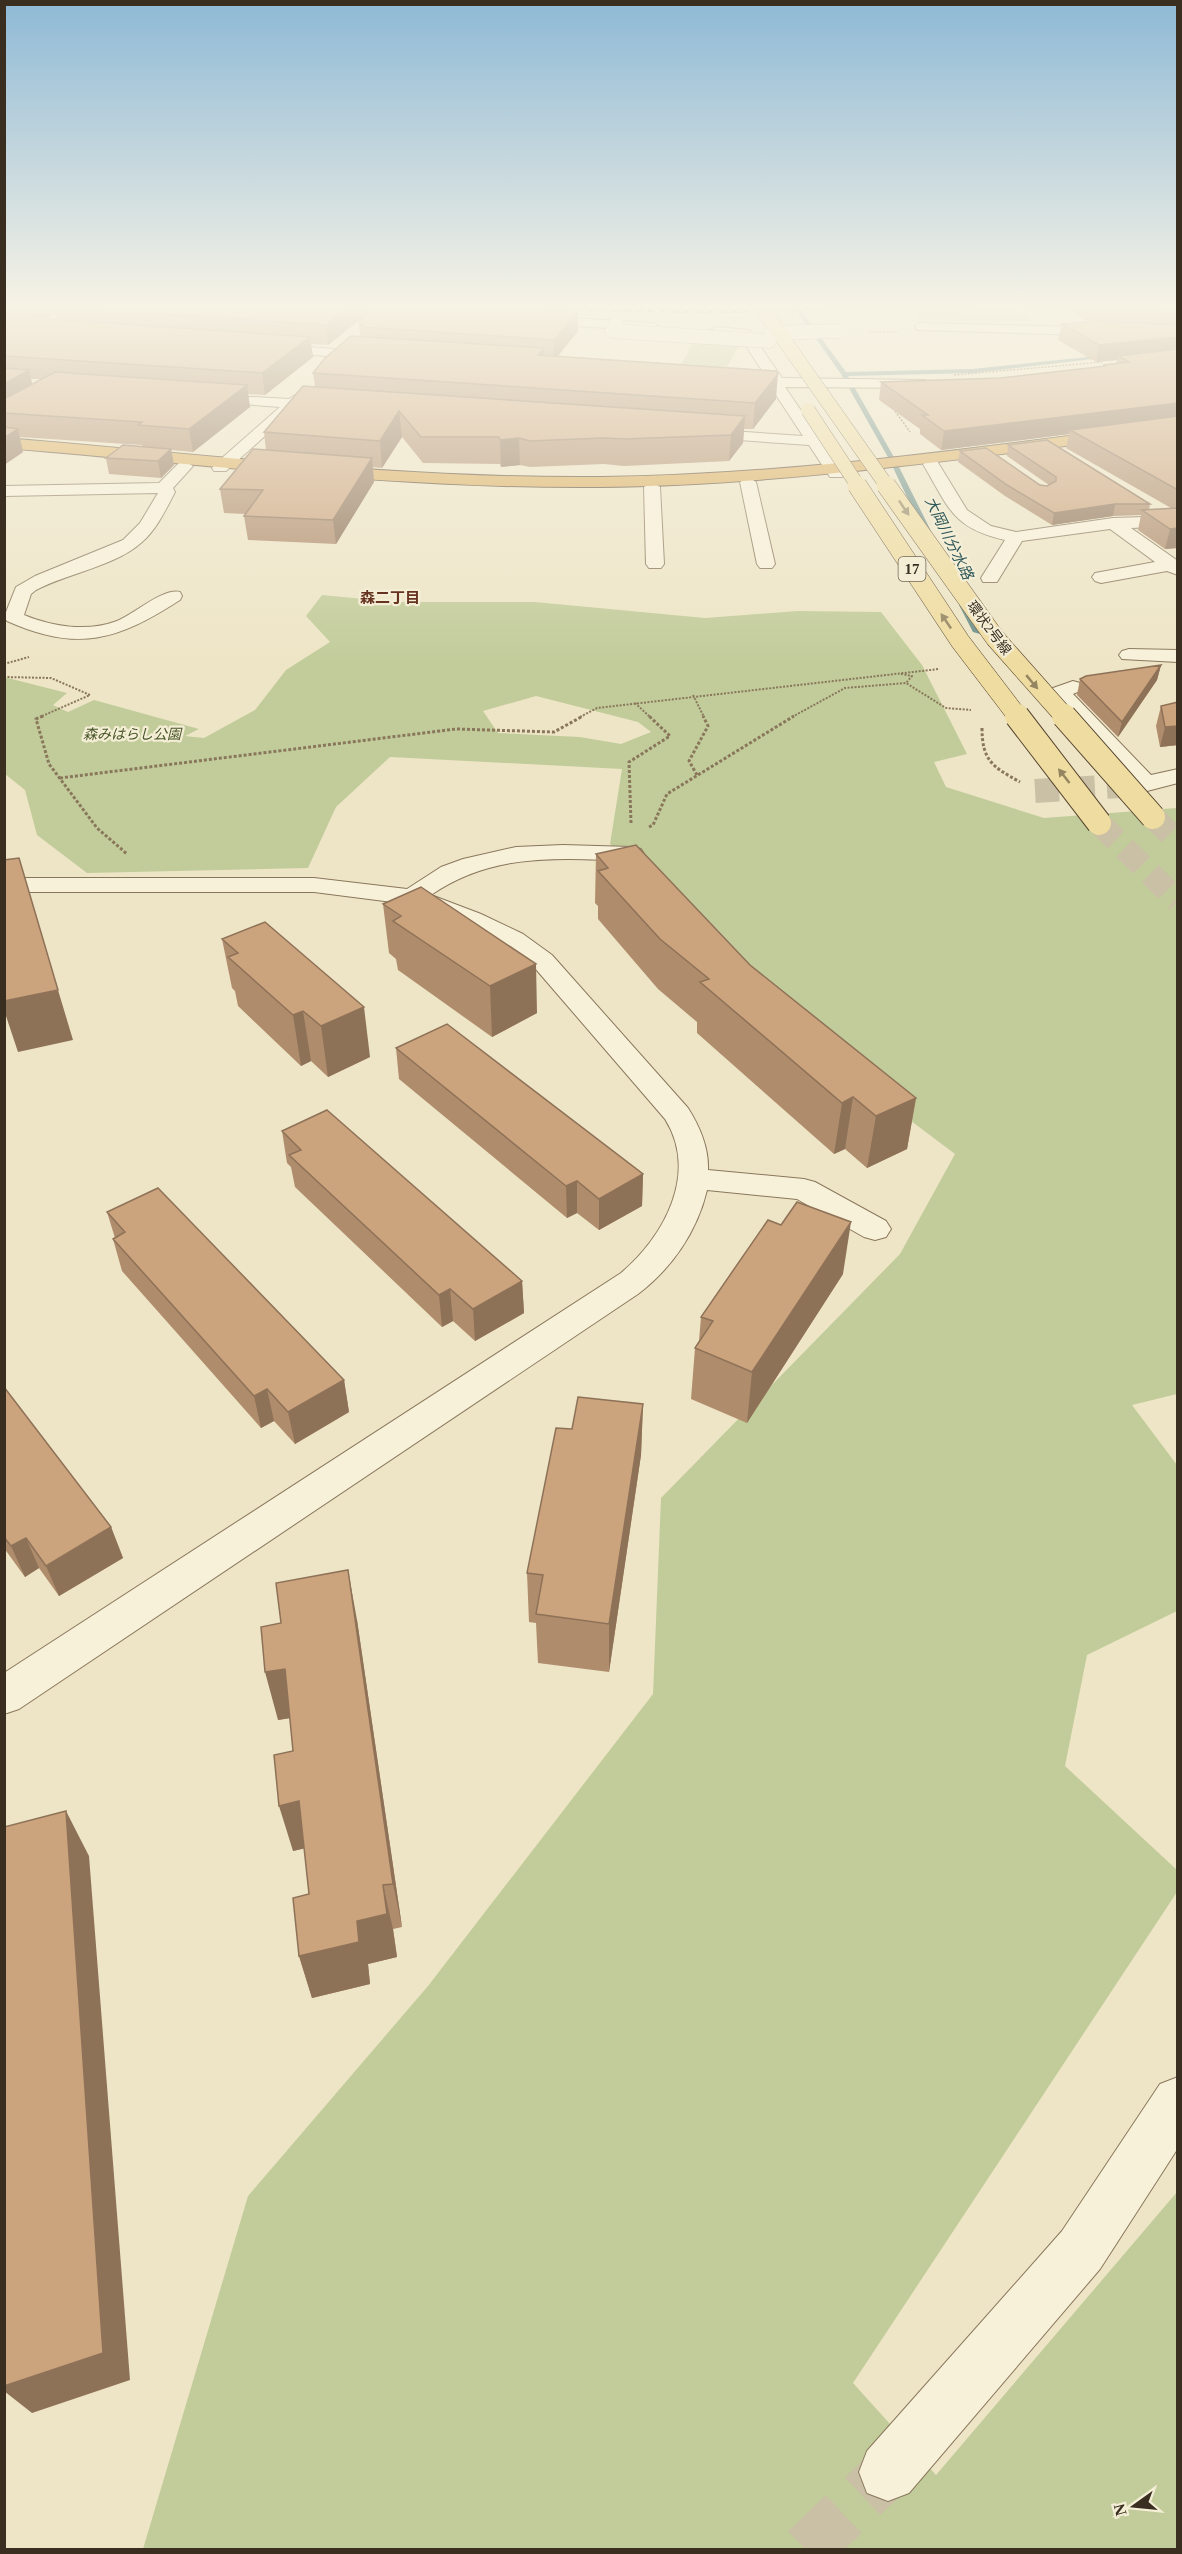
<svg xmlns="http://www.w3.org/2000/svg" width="1182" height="2554" font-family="'Times New Roman','Noto Sans JP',serif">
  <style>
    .green { fill: #c2cc9a; fill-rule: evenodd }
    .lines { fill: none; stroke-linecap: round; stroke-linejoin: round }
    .stream { fill: #6e908a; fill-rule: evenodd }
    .minor-tunnel-far1 { stroke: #cac0a5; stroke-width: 24; stroke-dasharray: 24 12; stroke-linecap: butt }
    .minor-tunnel { stroke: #cac0a5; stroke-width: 52; stroke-dasharray: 52 26; stroke-linecap: butt }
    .major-tunnel { stroke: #cac0a5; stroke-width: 24; stroke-dasharray: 24 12; stroke-linecap: butt }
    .minor-casing { stroke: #89775c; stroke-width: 2 }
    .highway-casing { stroke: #574530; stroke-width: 2 }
    .path-far2 { stroke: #89775c; stroke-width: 1.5; stroke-dasharray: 2 1.5; stroke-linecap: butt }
    .path-far1 { stroke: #89775c; stroke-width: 2; stroke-dasharray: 2 1.5; stroke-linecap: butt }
    .path { stroke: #89775c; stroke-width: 3; stroke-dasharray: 3 2; stroke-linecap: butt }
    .minor { fill: #f8f1da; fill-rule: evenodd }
    .highway { fill: #daab5a; fill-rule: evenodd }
    .rail-casing { stroke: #392e20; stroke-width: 3 }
    .rail { stroke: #f5eed6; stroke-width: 2; stroke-dasharray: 6; stroke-linecap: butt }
    .minor-bridge-casing { stroke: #89775c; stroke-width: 15; stroke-linecap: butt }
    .major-bridge-far2-casing { stroke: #574530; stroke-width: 15; stroke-linecap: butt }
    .major-bridge-far1-casing { stroke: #574530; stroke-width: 20; stroke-linecap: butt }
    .major-bridge-casing { stroke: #574530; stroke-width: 26; stroke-linecap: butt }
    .minor-bridge { stroke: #f8f1da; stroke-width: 14 }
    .major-bridge-far2 { stroke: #efdca0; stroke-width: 14 }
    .major-bridge-far1 { stroke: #efdca0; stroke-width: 19 }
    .major-bridge { stroke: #efdca0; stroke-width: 24 }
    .wall { fill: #af8c6c; fill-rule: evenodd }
    .shaded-wall { fill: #8e7258 }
    .building { fill: #cba37d; stroke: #8e7258; stroke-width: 1.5 }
    .oneway { fill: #948560 }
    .labels { text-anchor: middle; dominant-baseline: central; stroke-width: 4.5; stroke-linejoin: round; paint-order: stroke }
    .far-street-label { font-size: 14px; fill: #392e20; stroke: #f5eed6 }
    .far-park-label { font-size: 14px; font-style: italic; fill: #465527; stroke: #f5eed6 }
    .far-water-label { font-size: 15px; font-style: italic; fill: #2f5859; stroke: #f5eed6 }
    .shield { fill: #f5eed6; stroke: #716857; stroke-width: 1.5 }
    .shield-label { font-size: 15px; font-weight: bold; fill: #392e20 }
    .far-neighbourhood-label { font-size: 15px; font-weight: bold; fill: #653320; stroke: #f5eed6 }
  </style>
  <rect width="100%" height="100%" fill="#eee5c6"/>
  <!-- green -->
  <path class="green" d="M1011,309L1032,321L919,319L917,312Z
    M695,340L740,343L727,367L681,364Z
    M322,595L396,602H535L705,618L797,611L881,612L922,665L967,754L934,762L946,787L1044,818L1177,808V1394L1132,1405L1177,1465V1611L1087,1655L1065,1766L1177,1870V1892L853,2383L936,2475L1177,2192V2549H143L248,2196L428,1986L653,1694L661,1498L900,1254L955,1154L806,1042L610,844L622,769L390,757L336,807L308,868L87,873L37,835L25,790L5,774L4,677L67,693L53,705L68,712L94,700L199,729L185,736L204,738L255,710L286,670L330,642L306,616ZM536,696L638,722L651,732L621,744L580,737L498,733L483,711Z"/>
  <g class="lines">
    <!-- stream -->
    <path class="stream" d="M793,306H798L846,372L973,369L1107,355L1110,357L973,373L848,376L895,459L932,533L928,535L924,533L889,459L841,374Z
      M960,603L967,605L981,632L980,634L973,632L959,605Z"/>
    <!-- minor-tunnel-far1 -->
    <path class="minor-tunnel-far1" d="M1035,791L1138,785"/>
    <!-- minor-tunnel -->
    <path class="minor-tunnel" d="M806,2550L888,2472"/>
    <!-- major-tunnel -->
    <path class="major-tunnel" d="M1153,817L1178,842
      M1099,823L1178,901"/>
    <defs>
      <path id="minor" d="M534,316L653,323L660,327L653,331L529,323L528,320Z
        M922,323L1156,329L1178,332V340L1156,337L917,330L915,327L917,324Z
        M716,327L749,330L782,378L925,380L932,384L925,388L785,387L844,474L842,477H830L809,445L695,437L692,434L695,431L700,429L803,436L772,389L773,387L729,383L727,380L729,377L734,376L767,378L740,337L711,334L709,331Z
        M267,344L377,352L384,356L377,360L262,351L260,348L262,345Z
        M303,390L310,394L305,400L332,402L339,406L332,410L296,408L226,471H214L212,468L214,465L280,407L204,401L199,400L197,397L199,394L289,399Z
        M931,459L937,461L967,510L991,526L1016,532L1113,518L1178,516V526L1131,528L1178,561V575L1167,571L1101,583L1095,581L1092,577L1095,573L1155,562L1110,529L1022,541L997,582H983L981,578L1005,540C952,528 949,508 923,464Z
        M185,461L193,466L173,488L175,492C166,509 157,529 142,542C116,566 68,573 36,590L31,594L24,615C53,627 88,632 117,621C135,614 162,588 180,592L182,596L180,600C118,640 78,653 7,621L4,617L16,587L35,576L123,540L140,523L158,493L4,496V486L159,483L179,463Z
        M748,477L756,482L775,564L772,568H760L757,564L740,482Z
        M652,482L660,487L664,564L661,568H649L646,564L644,487Z
        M1129,649L1178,650V662L1122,659L1119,655L1122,651Z
        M1073,681L1080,683L1083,687L1080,691L1073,694L1151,775L1178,769V783L1147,791L1130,790L1127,785L1131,780L1050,692L1053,688Z
        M563,845L632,847L641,849L644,854L641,859L632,861C560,858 493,852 431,895L481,914L523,934L552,955L688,1108C700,1127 709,1148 708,1170L804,1179L815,1182L886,1221L891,1229L886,1237L875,1240L864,1237L797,1199L707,1190C697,1232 672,1268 638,1294L19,1709L4,1714V1673L621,1273C664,1237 699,1173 665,1119L534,967L505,946L463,924L408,904L314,892H4V878H314L407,889L441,867L463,859L516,847Z
        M1178,2077V2148L1100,2269L909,2493L888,2501L867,2493L859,2472L867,2451L1062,2231L1160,2084Z"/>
      <path id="highway" d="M1178,422V432C986,455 794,485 601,487C401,489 203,464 4,448V438C203,454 401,479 601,477C794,475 986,446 1178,422Z"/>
    </defs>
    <!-- minor casing -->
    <use href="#minor" class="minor-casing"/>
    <!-- highway casing -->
    <use href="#highway" class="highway-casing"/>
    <!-- path-far2 -->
    <path class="path-far2" d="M869,332H898
      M954,375L1102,362
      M895,411L910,432"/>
    <!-- path-far1 -->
    <path class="path-far1" d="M4,664L29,657
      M901,674L912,676L906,683
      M4,677L51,678L90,695L40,717
      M693,695L704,717
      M635,703L650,717
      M580,717L597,708L939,669
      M792,717L845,688L906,683L946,708L971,710"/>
    <!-- path -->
    <path class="path" d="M43,716L36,719L49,764L97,828L127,854
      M982,728C982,761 993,767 1020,782
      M697,775L689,761L708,726L703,716
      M60,778L456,729L554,732L583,716
      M631,823L629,762L670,736L649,716
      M649,827L653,825L667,794L794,716"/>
    <!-- minor -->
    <use href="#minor" class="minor"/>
    <!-- highway -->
    <use href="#highway" class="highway"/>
    <defs>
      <path id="rail" d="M546,309L716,312L909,306"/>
    </defs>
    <!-- rail casing -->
    <use href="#rail" class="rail-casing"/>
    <!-- rail -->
    <use href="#rail" class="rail"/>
    <defs>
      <path id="minor-bridge" d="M616,325L612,331L769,341L772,333L840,331"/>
      <path id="major-bridge-far2" d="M760,306L887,486
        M808,410L858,486"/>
      <path id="major-bridge-far1" d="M857,485L960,641L1018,717
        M886,485L995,638L1065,717"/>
      <path id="major-bridge" d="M1017,716L1099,823
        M1064,716L1153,817"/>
    </defs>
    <!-- minor-bridge casing -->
    <use href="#minor-bridge" class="minor-bridge-casing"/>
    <!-- major-bridge-far2 casing -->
    <use href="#major-bridge-far2" class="major-bridge-far2-casing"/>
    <!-- major-bridge-far1 casing -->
    <use href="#major-bridge-far1" class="major-bridge-far1-casing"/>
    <!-- major-bridge casing -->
    <use href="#major-bridge" class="major-bridge-casing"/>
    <!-- minor-bridge -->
    <use href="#minor-bridge" class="minor-bridge"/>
    <!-- major-bridge-far2 -->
    <use href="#major-bridge-far2" class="major-bridge-far2"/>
    <!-- major-bridge-far1 -->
    <use href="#major-bridge-far1" class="major-bridge-far1"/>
    <!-- major-bridge -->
    <use href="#major-bridge" class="major-bridge"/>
  </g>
  <!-- wall -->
  <path class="wall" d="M4,306H525L578,331L557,356L776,399L753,429H744L743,443L729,461L624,466L604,464L530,467L520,465L501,467L500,464L423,463L402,437L382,468L373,467L374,482L336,544L248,540L244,516L246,514L224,513L220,489L266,450L264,432L315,386L313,373L360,337L359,322L361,319L328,345L311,344L313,357L265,395L248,394L250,407L193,452L171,450L174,465L161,478L109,474L106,458L142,447V445L19,437L23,452L4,465ZM55,313L56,319H46ZM31,379H41L32,384Z
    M1067,306H1178V548L1165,549L1138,530L1141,515L1113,516L1052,525L1005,496L958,462L960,451L1040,485L1047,486L1049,485L1007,456L1008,445L1150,504L1149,510L1171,508L1066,448L1069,434L941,450L920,434V429L879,400L881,382L1001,378L1103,367V365L1116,363L1117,360L1096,362L1058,340L1062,324L1088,322L1066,308Z
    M1161,665L1157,680L1118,737L1077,695L1080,679Z
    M1178,702V745L1160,747L1156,726L1161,706Z
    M596,854L750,965L916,1098L907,1149L867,1168L845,1149L834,1154L697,1033V1022L658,989L598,919V906L595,903Z
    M383,904L537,1013L492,1037L398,970L396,959L389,953Z
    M222,939L370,1057L328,1077L311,1061L301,1066L238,1006L235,991L232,988Z
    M396,1048L643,1174L642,1206L599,1230L577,1213L567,1218L399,1079Z
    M282,1131L522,1281L524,1313L475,1341L453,1321L442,1327L295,1187L291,1167L287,1163Z
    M107,1212L344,1380L349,1412L295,1444L274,1421L261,1428L122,1271L113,1239L115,1238Z
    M843,1274L747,1423L691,1399L695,1348L699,1341L701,1317Z
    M4,1387L111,1527L123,1558L59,1596L39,1568L25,1577L4,1548Z
    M643,1404L641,1455L609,1672L538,1663L536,1623L529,1622L527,1573L572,1429Z
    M357,1620L402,1927L393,1929L397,1957L368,1964L370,1984L312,1998L299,1956L309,1894L304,1848L293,1851V1751L290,1718L278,1720Z"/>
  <!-- shaded-wall -->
  <path class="shaded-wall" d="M30,306H66L54,307L55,313L34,326Z
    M350,306H359L361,319L328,345L326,325Z
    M578,311V331L554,361V340Z
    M310,337L313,357L265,395L262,373Z
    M1178,337V354L1118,356L1117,360L1096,362L1099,345Z
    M544,348V373L538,355Z
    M29,370L34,392L4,409V384Z
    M778,374L776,399L753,429L755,403Z
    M247,385L250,407L193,452L189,429Z
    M1178,403V421L1070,430L1069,434L941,450L944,431Z
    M399,411L402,437L382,468L380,441Z
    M745,416L743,443L729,461L731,435Z
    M18,429L23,452L4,465V438Z
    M519,438L520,465L501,467L500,440Z
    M171,449L174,465L161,478L158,461Z
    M372,458L374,482L336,544L333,520Z
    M1115,504L1113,516L1052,525L1054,513Z
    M1178,528V548L1165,549L1170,529Z
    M1161,665L1157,680L1118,737L1122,722Z
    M1178,726V745L1160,747L1165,727Z
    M536,964L537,1013L492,1037L490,986Z
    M58,990L73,1040L18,1052L4,1010V1001Z
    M364,1007L370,1057L328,1077L321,1026Z
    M303,1011L311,1061L301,1066L293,1015Z
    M853,1097L845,1149L834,1154L842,1103Z
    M916,1098L907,1149L867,1168L876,1116Z
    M643,1174L642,1206L599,1230V1199Z
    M577,1181V1213L567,1218L566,1186Z
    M851,1222L843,1274L747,1423L752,1372Z
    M522,1281L524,1313L475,1341L473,1309Z
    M450,1289L453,1321L442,1327L439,1295Z
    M344,1380L349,1412L295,1444L288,1412Z
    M267,1389L274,1421L261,1428L254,1396Z
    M643,1404L641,1455L609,1672V1624Z
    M111,1527L123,1558L59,1596L46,1566Z
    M26,1538L39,1568L25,1577L11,1546Z
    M348,1570L357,1620L402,1927L393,1884Z
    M285,1669L297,1717L278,1720L265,1672Z
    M299,1801L311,1847L293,1851L279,1806Z
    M66,1811L89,1856L130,2380L32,2413L4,2391V2386Z
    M383,1885L393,1929L397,1957L368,1964L370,1984L312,1998L299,1956L357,1921Z"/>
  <!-- building -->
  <path class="building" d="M55,306H350L326,325L54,307Z
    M366,306H517L578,311L554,340L364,327L359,322L369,310Z
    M1093,306H1178V314L1160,310L1097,309Z
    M4,316L29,320L35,318L310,337L262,373L4,356Z
    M1097,321L1178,325V337L1099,345L1062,324Z
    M351,336L544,348L538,355L776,371L778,374L755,403L313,373L325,358Z
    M1178,349V403L944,431L922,415H928L881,382L1001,378L1106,366L1103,365L1129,362L1118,356Z
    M4,368L29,370L4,384Z
    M55,372L247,385L189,429L138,425L142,422L4,413V399Z
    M303,386L745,416L731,435L625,439L604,438L530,441L519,438L500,440L499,437H421L399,411L380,441L264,432Z
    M1178,416V490L1070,430Z
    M4,427L18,429L4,438Z
    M1047,440L1150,504H1115L1054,513L1007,485L960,451L986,448L1040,485L1047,486L1056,481V477L1008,445Z
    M123,445L171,449L158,461L106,458Z
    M253,449L372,458L333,520L244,516L263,490L220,489Z
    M1178,508V528L1170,529L1142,510Z
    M1161,665L1122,722L1080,679L1086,676Z
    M1178,702V726L1165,727L1161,706Z
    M636,845L750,965L916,1098L876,1116L853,1097L842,1103L700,982L709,979L660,939L598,871L608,868L596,854Z
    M19,858L58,990L4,1001V860Z
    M421,887L536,964L490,986L393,921L401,916L383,904Z
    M265,922L364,1007L321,1026L303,1011L293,1015L228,957L238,953L222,939Z
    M447,1024L643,1174L599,1199L577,1181L566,1186L396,1048Z
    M327,1110L522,1281L473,1309L450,1289L439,1295L289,1155L301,1150L282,1131Z
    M158,1188L344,1380L288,1412L267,1389L254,1396L113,1239L125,1232L107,1212Z
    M797,1202L851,1222L752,1372L695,1348L713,1321L701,1317L768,1220L781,1225Z
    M4,1387L111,1527L46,1566L26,1538L11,1546L4,1537Z
    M578,1397L643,1404L609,1624L536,1614L543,1575L527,1573L556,1428L572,1429Z
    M348,1570L393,1884L383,1885L387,1914L357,1921L359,1942L299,1956L293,1898L309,1894L299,1801L279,1806L274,1755L293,1751L285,1669L265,1672L261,1627L281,1623L276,1583Z
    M66,1811L103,2353L4,2386V1827Z"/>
  <!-- one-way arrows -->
  <defs><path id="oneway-solid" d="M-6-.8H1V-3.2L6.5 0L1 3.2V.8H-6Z" transform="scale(1.5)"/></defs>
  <g class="oneway">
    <use href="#oneway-solid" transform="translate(904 508) rotate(56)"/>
    <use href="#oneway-solid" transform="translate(946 621) rotate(-124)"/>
    <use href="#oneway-solid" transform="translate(1032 682) rotate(50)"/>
    <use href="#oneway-solid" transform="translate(1064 776) rotate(-128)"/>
  </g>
  <!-- sky -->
  <linearGradient id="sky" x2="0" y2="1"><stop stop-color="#8eb9d6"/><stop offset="0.46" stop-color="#f7f3e5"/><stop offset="1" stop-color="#f7f3e5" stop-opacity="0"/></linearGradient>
  <rect width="1182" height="664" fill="url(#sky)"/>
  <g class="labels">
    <!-- far-street labels -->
    <g class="far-street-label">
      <text transform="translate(989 628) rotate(53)">環状2号線</text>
    </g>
    <!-- far-park labels -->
    <g class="far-park-label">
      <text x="132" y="734">森みはらし公園</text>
    </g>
    <!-- far-water labels -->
    <g class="far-water-label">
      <text transform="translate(949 538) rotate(64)">大岡川分水路</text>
    </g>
    <!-- shield labels -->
    <rect class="shield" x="898.5" y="557" width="27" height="24" rx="4.5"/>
    <g class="shield-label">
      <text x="912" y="569">17</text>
    </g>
    <!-- far-neighbourhood labels -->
    <g class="far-neighbourhood-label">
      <text x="390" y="598">森二丁目</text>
    </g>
  </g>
  <!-- border -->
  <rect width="1182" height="2554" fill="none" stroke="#392e20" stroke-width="12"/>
  <!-- north arrow -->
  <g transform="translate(1134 2506) rotate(255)" stroke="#f5eed6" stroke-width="4.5" paint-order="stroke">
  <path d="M0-4.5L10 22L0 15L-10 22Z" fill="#392e20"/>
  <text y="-9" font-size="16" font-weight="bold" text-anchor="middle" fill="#392e20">N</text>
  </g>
</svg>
